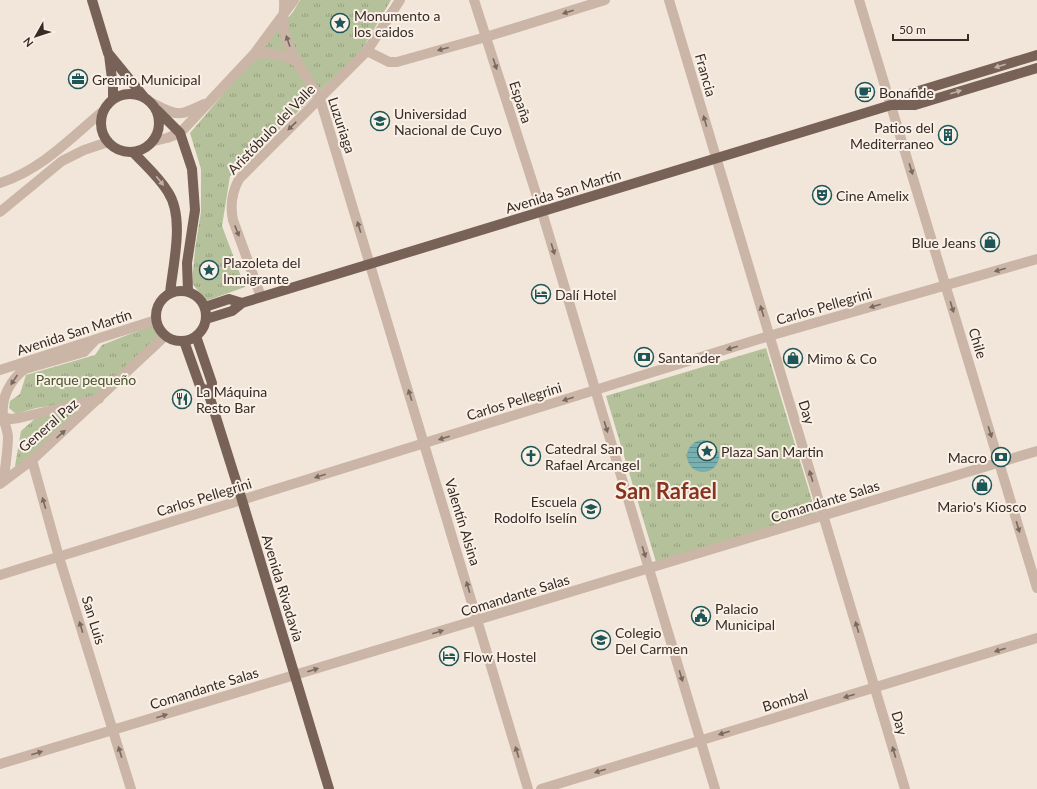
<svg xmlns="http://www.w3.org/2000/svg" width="1037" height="789" font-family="Lato,sans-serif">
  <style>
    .grass { fill: url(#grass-tufts) }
    .water { fill: url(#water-rules) }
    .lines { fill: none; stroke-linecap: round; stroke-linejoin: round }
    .minor { stroke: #cab5a6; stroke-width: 10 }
    .major { stroke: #786258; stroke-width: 10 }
    .oneway { fill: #796960 }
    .oneway2 { fill: #c0b0a6 }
    .labels { text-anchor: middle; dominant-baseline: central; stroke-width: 4; stroke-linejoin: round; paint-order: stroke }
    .poi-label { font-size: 14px; fill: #362b27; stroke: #faf0e6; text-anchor: start }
    .street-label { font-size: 14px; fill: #362b27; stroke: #faf0e6 }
    .park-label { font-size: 14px; fill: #46552a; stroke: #faf0e6 }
    .town-label { font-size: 22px; font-weight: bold; fill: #87341e; stroke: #faf0e6 }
  </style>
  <defs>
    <pattern id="grass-tufts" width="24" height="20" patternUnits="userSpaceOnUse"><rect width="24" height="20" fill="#b5c19a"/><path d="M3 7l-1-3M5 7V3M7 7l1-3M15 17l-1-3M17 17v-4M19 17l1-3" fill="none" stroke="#949d7e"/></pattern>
    <pattern id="water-rules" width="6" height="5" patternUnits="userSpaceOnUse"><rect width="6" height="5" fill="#78afb0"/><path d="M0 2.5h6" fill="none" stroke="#638f8f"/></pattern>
  </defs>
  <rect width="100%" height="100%" fill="#f2e6da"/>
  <!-- grass -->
  <path class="grass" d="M300,0H391L360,53L230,176L222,226L245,287L206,301L192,283L195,249L201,212V169L190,133L293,12Z
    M153,325L160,336L98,399L36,408L16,414L9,408L10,401L20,394L26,375L95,355L102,345Z
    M766,348L816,514L656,562L606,396Z
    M78,411L19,466H15L21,431L37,417Z"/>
  <!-- water -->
  <path class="water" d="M687 456a16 16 0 1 1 32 0a16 16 0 1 1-32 0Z"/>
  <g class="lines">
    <!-- minor -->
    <path class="minor" d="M284,0C285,9 282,19 284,28C288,55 307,75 320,99L528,789
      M474,0L542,212L715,789
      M669,0L905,789
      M859,0L1037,588
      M367,51L389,62H397L486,37L605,0
      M254,54C270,52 281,54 295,61
      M152,103C178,116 178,117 204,104
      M154,141L167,138L180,133L254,54L294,0
      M0,183C41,170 71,138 103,111
      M0,212L62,161L84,150L108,142
      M261,297L233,220C230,206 232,192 239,179L367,51L400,0
      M0,370L156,320
      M0,416L11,419L19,418L99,399
      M32,460L59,557L131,789
      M4,480C5,465 8,451 8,436C7,429 4,422 3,415C1,397 11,379 25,369L84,352L96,339
      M0,484L32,460L165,336
      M0,575L769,336L1037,259
      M0,764L1037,451
      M541,789L1037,638"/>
    <!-- major -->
    <path class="major" d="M92,0L108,53L144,97
      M109,55L113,87V99
      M101 123a29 29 0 1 1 58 0a29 29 0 1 1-58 0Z
      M891,105H915L1037,68
      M157,110L180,133L192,169L195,210L187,263L188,291
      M133,152C145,165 159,177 168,192C185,218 173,264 170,293
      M156 316a25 25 0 1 1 50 0a25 25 0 1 1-50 0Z
      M205,307L229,299L242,303
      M206,319L232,311L242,303L891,105L912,93L1037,55
      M196,336L212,383L209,395
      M184,341L200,386L209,395L242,500L329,789"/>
  </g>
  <!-- one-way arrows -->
  <defs><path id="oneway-solid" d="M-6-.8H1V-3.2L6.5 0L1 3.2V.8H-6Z"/></defs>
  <g class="oneway">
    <use href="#oneway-solid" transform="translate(568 12) rotate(162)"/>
    <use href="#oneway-solid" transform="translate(288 41) rotate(-109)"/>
    <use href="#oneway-solid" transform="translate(443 49) rotate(165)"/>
    <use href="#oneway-solid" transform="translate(495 64) rotate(72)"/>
    <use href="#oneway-solid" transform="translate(705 121) rotate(-106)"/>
    <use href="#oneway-solid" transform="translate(292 126) rotate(136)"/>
    <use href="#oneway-solid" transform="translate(911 169) rotate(73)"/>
    <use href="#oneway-solid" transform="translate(359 227) rotate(-107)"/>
    <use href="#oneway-solid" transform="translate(237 231) rotate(69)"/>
    <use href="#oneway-solid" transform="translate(553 249) rotate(73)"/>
    <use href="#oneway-solid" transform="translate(1000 270) rotate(164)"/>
    <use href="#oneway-solid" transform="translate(875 306) rotate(164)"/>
    <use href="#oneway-solid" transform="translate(952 307) rotate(73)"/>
    <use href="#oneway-solid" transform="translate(762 311) rotate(-107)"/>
    <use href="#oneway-solid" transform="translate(732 348) rotate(163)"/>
    <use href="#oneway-solid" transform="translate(14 380) rotate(124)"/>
    <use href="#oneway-solid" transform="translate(410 395) rotate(-107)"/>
    <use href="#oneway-solid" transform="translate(568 399) rotate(163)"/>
    <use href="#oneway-solid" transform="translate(606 427) rotate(73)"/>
    <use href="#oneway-solid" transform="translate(990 432) rotate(73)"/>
    <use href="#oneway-solid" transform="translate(61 434) rotate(-42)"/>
    <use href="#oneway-solid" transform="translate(444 438) rotate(163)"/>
    <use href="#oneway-solid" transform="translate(320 476) rotate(163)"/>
    <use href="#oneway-solid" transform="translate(811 476) rotate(-107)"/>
    <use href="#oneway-solid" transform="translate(44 503) rotate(-106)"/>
    <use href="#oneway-solid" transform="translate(1018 527) rotate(73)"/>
    <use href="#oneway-solid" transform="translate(644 552) rotate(73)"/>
    <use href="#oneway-solid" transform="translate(468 587) rotate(-107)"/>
    <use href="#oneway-solid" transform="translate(81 627) rotate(-107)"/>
    <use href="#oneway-solid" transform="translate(857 627) rotate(-107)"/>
    <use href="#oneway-solid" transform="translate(438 632) rotate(-17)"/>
    <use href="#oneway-solid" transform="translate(1000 650) rotate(163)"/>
    <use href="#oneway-solid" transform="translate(313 670) rotate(-17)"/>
    <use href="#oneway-solid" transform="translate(681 676) rotate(73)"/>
    <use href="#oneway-solid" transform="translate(849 696) rotate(163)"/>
    <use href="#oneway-solid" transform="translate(162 716) rotate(-17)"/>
    <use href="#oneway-solid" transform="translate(724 733) rotate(163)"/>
    <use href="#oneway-solid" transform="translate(120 752) rotate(-107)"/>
    <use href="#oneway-solid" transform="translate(517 752) rotate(-107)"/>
    <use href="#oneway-solid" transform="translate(894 752) rotate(-106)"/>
    <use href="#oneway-solid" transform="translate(37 753) rotate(-17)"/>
    <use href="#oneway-solid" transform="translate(600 771) rotate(163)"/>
  </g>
  <g class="oneway2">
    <use href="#oneway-solid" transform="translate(1000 66) rotate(163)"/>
    <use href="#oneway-solid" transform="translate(956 92) rotate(-17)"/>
    <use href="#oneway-solid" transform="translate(160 181) rotate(51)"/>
  </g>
  <!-- icons -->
  <defs>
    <symbol id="sight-ring" viewBox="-11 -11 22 22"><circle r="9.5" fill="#faf0e6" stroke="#1c5658" stroke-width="1.5"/><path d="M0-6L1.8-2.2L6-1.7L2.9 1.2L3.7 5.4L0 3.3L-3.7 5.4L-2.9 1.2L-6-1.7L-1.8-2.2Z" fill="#1c5658"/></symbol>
    <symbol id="office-ring" viewBox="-11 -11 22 22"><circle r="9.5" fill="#faf0e6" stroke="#1c5658" stroke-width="1.5"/><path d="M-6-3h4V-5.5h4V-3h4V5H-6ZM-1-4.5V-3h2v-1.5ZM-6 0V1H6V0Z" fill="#1c5658"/></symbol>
    <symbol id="cafe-ring" viewBox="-11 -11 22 22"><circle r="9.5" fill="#faf0e6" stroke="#1c5658" stroke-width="1.5"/><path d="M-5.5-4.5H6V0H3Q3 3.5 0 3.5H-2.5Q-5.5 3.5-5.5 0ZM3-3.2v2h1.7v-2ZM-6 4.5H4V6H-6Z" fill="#1c5658"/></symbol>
    <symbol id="university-ring" viewBox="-11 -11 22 22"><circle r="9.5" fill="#faf0e6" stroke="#1c5658" stroke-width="1.5"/><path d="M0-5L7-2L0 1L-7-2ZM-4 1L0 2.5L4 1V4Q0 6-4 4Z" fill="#1c5658"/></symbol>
    <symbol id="building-ring" viewBox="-11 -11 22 22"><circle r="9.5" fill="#faf0e6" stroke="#1c5658" stroke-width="1.5"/><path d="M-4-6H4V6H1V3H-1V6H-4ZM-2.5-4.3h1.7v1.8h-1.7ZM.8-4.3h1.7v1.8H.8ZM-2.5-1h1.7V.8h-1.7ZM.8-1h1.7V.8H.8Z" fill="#1c5658"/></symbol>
    <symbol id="theatre-ring" viewBox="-11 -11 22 22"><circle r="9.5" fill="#faf0e6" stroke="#1c5658" stroke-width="1.5"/><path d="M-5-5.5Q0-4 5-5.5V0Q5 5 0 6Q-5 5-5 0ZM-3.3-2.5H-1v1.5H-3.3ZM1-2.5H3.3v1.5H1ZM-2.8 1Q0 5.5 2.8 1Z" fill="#1c5658"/></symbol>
    <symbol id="shop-ring" viewBox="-11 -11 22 22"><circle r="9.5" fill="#faf0e6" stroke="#1c5658" stroke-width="1.5"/><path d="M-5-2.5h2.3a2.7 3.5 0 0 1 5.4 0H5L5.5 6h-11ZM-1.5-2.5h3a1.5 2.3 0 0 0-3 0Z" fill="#1c5658"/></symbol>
    <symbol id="hotel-ring" viewBox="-11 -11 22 22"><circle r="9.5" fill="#faf0e6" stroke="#1c5658" stroke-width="1.5"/><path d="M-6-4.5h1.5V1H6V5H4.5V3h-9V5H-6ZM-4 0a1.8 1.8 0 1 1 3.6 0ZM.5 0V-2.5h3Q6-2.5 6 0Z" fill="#1c5658"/></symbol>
    <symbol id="bank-ring" viewBox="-11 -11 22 22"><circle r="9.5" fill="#faf0e6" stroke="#1c5658" stroke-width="1.5"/><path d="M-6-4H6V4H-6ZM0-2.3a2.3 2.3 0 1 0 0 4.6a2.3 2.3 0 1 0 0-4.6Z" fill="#1c5658"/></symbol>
    <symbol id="restaurant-ring" viewBox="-11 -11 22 22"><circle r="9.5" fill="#faf0e6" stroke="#1c5658" stroke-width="1.5"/><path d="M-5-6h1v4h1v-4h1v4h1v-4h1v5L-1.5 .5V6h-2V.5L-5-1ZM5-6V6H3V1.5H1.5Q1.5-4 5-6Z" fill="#1c5658"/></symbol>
    <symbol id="church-ring" viewBox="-11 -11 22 22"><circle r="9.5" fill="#faf0e6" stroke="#1c5658" stroke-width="1.5"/><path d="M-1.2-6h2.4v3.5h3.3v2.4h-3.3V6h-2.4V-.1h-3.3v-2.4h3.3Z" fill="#1c5658"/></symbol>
    <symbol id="school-ring" viewBox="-11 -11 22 22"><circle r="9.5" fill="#faf0e6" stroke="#1c5658" stroke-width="1.5"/><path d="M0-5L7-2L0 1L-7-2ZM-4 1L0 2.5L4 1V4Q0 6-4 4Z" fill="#1c5658"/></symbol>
    <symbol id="civic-ring" viewBox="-11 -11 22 22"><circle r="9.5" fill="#faf0e6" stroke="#1c5658" stroke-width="1.5"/><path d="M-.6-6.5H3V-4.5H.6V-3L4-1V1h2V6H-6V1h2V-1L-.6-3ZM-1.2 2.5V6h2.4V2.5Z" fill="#1c5658"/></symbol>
  </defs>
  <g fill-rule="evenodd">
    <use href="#sight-ring" x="329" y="12" width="22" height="22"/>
    <use href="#office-ring" x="67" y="68" width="22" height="22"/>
    <use href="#cafe-ring" x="854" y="81" width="22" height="22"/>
    <use href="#university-ring" x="369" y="110" width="22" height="22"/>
    <use href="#building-ring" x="937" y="124" width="22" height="22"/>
    <use href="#theatre-ring" x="811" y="184" width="22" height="22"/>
    <use href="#shop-ring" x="979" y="231" width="22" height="22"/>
    <use href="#sight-ring" x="198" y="259" width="22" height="22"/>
    <use href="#hotel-ring" x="530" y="283" width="22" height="22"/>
    <use href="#bank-ring" x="633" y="346" width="22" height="22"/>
    <use href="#shop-ring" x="782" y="347" width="22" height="22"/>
    <use href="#restaurant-ring" x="171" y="388" width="22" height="22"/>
    <use href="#sight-ring" x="696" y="440" width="22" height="22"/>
    <use href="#church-ring" x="520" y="445" width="22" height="22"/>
    <use href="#bank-ring" x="990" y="446" width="22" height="22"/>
    <use href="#shop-ring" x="971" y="474" width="22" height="22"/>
    <use href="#school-ring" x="580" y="498" width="22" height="22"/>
    <use href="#civic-ring" x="690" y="605" width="22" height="22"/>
    <use href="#school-ring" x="590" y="629" width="22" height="22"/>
    <use href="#hotel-ring" x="438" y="645" width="22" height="22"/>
  </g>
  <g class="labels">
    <!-- poi labels -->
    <g class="poi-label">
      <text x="354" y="15">Monumento a<tspan x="354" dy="16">los caidos</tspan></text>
      <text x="92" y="79">Gremio Municipal</text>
      <text x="879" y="92">Bonafide</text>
      <text x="394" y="113">Universidad<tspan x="394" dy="16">Nacional de Cuyo</tspan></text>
      <text x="934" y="127" text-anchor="end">Patios del<tspan x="934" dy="16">Mediterraneo</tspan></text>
      <text x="836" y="195">Cine Amelix</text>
      <text x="976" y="242" text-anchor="end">Blue Jeans</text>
      <text x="223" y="262">Plazoleta del<tspan x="223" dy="16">Inmigrante</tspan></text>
      <text x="555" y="294">Dalí Hotel</text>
      <text x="658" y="357">Santander</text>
      <text x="807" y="358">Mimo &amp; Co</text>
      <text x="196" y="391">La Máquina<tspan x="196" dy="16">Resto Bar</tspan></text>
      <text x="545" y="448">Catedral San<tspan x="545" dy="16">Rafael Arcangel</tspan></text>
      <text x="721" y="451">Plaza San Martin</text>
      <text x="987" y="457" text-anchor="end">Macro</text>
      <text x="577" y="501" text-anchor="end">Escuela<tspan x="577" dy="16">Rodolfo Iselín</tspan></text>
      <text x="982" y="506" text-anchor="middle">Mario's Kiosco</text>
      <text x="715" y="608">Palacio<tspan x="715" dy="16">Municipal</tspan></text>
      <text x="615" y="632">Colegio<tspan x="615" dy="16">Del Carmen</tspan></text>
      <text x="463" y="656">Flow Hostel</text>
    </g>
    <!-- street labels -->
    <g class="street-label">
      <text transform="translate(706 75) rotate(74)">Francia</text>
      <text transform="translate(521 102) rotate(72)">España</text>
      <text transform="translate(342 125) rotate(72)">Luzuriaga</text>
      <text transform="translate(271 129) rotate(-46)">Aristóbulo del Valle</text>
      <text transform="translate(563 191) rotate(-17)">Avenida San Martín</text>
      <text transform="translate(824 306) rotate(-16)">Carlos Pellegrini</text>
      <text transform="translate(74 332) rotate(-18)">Avenida San Martín</text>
      <text transform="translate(978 343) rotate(73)">Chile</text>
      <text transform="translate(514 401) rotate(-17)">Carlos Pellegrini</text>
      <text transform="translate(807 412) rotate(73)">Day</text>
      <text transform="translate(48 425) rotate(-41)">General Paz</text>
      <text transform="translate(204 497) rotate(-17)">Carlos Pellegrini</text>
      <text transform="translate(825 501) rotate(-17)">Comandante Salas</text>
      <text transform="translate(463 522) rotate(73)">Valentín Alsina</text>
      <text transform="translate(283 588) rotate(73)">Avenida Rivadavia</text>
      <text transform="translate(515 595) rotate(-17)">Comandante Salas</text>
      <text transform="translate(94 620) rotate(73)">San Luis</text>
      <text transform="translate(204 688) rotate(-17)">Comandante Salas</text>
      <text transform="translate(785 700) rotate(-17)">Bombal</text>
      <text transform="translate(900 723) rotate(74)">Day</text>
    </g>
    <!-- park labels -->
    <g class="park-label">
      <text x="86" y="379">Parque pequeño</text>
    </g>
    <!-- town labels -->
    <g class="town-label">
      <text x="666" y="490">San Rafael</text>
    </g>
  </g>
  <!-- north arrow -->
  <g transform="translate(36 36) rotate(231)" stroke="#faf0e6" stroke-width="3" paint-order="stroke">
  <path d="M0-3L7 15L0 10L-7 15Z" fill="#362b27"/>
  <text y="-6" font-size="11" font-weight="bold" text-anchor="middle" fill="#362b27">N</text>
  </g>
  <!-- scale -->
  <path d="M893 34v6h75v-6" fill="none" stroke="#362b27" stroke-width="2"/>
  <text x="899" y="34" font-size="12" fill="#362b27" stroke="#faf0e6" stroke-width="3" paint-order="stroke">50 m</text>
</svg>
